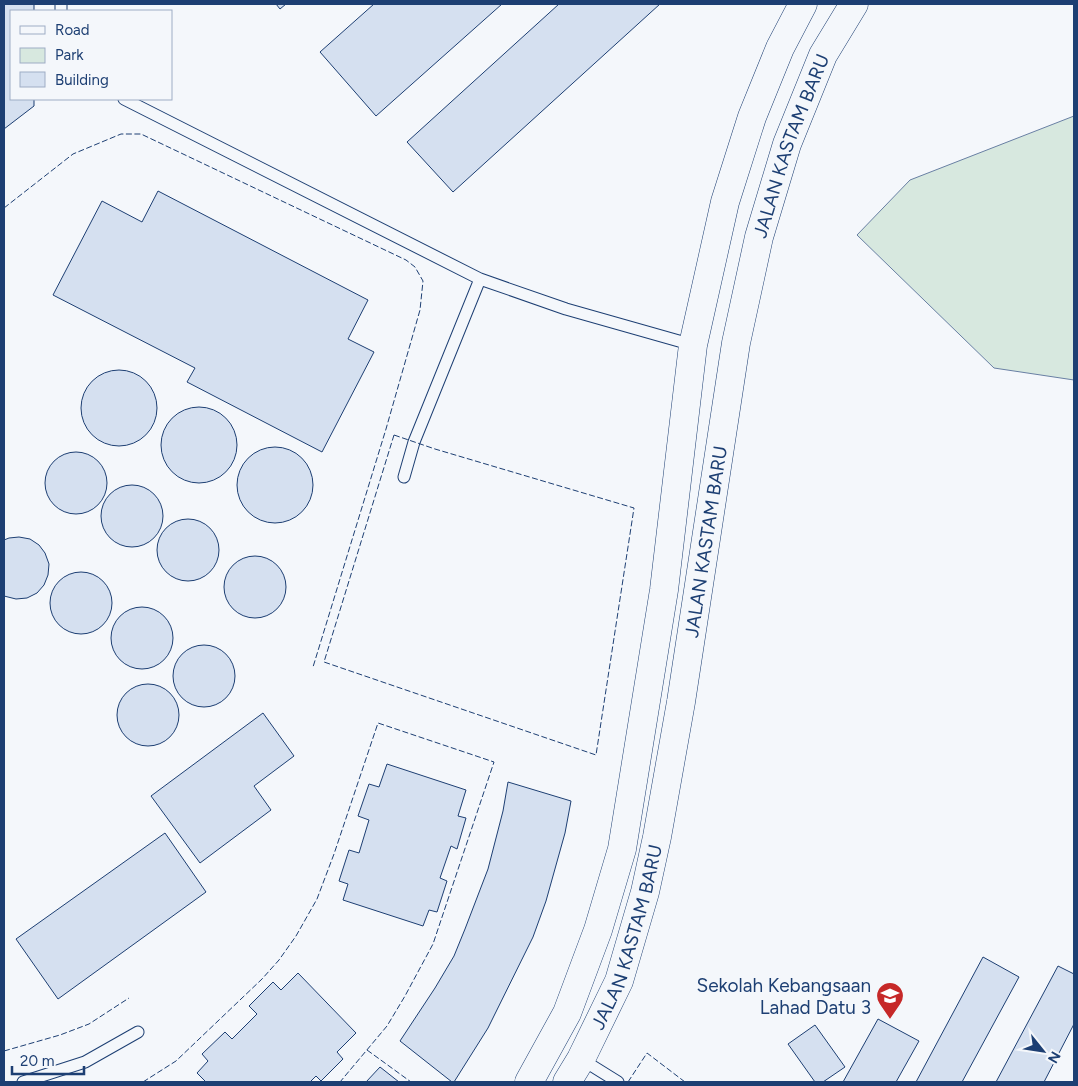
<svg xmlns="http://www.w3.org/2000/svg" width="1078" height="1086" font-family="Figtree,sans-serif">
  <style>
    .green { fill: #d7e8df; stroke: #687fa3 }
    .building { fill: #d5e0f0; stroke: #1d3f73 }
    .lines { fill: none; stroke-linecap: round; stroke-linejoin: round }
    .lane-casing { stroke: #1d3f73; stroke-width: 13 }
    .secondary-casing { stroke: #1d3f73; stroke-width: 29 }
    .lane { stroke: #f4f7fb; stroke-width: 11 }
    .secondary { stroke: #f4f7fb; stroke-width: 28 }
    .fence { stroke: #1d3f73; stroke-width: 1; stroke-dasharray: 6 2.5; stroke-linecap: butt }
    .labels { text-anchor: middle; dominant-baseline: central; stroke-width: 4; stroke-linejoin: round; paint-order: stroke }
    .street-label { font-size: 19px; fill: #1d3f73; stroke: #f4f7fb }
    .poi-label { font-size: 19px; fill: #1d3f73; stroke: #f4f7fb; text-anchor: end }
  </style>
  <rect width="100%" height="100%" fill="#f4f7fb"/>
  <!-- green -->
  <path class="green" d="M1074,116V380L994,368L857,235L910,180Z"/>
  <!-- building -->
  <path class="building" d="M4,4H34V11H11V99H34V106L4,129Z
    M276,4H286L280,9Z
    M374,4H502L376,116L320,52Z
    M559,4H660L453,192L407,142Z
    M158,191L368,300L348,339L374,352L322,452L187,382L195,368L53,295L102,201L142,222Z
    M81 408a38 38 0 1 1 76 0a38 38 0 1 1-76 0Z
    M161 445a38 38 0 1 1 76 0a38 38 0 1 1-76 0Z
    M237 485a38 38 0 1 1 76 0a38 38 0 1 1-76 0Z
    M45 483a31 31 0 1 1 62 0a31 31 0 1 1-62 0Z
    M101 516a31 31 0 1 1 62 0a31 31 0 1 1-62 0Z
    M157 550a31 31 0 1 1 62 0a31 31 0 1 1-62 0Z
    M19,537L30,539L39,545L45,553L49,564L48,575L44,585L37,593L27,598L16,599L4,596V540L9,538Z
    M224 587a31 31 0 1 1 62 0a31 31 0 1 1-62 0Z
    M50 603a31 31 0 1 1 62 0a31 31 0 1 1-62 0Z
    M111 638a31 31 0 1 1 62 0a31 31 0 1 1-62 0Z
    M173 676a31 31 0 1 1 62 0a31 31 0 1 1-62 0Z
    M117 715a31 31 0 1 1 62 0a31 31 0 1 1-62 0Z
    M263,713L294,756L254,786L271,810L200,863L151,796Z
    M387,764L466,790L458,816L466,818L457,849L451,846L440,878L447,881L437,912L429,910L423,926L343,900L348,884L339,881L349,850L359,853L369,820L358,816L369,784L379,787Z
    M508,782L571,801L565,833L546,901L533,937L488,1028L454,1082H452L400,1041L435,988L454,956L465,929L488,869L503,811Z
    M165,833L206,892L58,999L16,939Z
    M983,957L1019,977L962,1082H916Z
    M1058,966L1074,974V1024L1044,1082H996Z
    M298,973L356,1033L337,1052L343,1059L321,1081L316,1076L310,1082H206L197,1073L208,1061L202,1054L225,1032L232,1039L257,1014L249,1006L273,982L281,990Z
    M878,1019L919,1041L896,1082H843Z
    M815,1025L845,1067L823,1082H815L788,1044Z
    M380,1067L399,1082H366Z"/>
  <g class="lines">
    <defs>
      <path id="lane" d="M61,11V4
        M124,99L480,279L566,309L693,345
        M404,477L414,442L480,279
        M581,1059L618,1082
        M23,1082L85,1062L138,1032"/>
      <g id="secondary">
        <path d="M529,1082L567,1013L598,930L622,849L664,590L693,345L725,202L752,117L780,48L803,4"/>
        <path id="s1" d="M567,1082L581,1059L619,981L645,892L657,837L681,702L736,343L759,237L787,144L823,55L854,4"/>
      </g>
    </defs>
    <!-- lane casing -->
    <use href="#lane" class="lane-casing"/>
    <!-- secondary casing -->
    <use href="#secondary" class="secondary-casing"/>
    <!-- lane -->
    <use href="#lane" class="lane"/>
    <!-- secondary -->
    <use href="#secondary" class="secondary"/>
    <!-- fence -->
    <path class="fence" d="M4,208L73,154L121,134H141L406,260L415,267L423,281L420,310L386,429L313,667
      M394,435L435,449L634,508L596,755L324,662Z
      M367,1050L411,1082
      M4,1051L60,1035L89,1024L129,998
      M143,1082L176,1061L262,979L279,960L296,936L317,899L334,854L378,723L494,762L433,944L405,996L387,1026L340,1082
      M628,1082L647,1053L685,1082"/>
  </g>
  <!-- icons -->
  <defs>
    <symbol id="school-pin" viewBox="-11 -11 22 30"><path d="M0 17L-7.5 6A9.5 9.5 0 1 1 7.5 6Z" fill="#c62828" stroke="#f4f7fb"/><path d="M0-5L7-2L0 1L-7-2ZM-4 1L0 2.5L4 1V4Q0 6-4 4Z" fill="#fff"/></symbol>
  </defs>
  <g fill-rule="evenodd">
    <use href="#school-pin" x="874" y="980" width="32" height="43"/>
  </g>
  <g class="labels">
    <!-- street labels -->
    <g class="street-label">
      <text stroke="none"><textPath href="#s1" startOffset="968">JALAN KASTAM BARU</textPath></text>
      <text stroke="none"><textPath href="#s1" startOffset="562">JALAN KASTAM BARU</textPath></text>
      <text stroke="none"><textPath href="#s1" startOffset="158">JALAN KASTAM BARU</textPath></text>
    </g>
    <!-- poi labels -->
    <g class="poi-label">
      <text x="871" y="985">Sekolah Kebangsaan<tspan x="871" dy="22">Lahad Datu 3</tspan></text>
    </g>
  </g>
  <!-- border -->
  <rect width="1078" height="1086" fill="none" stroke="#1d3f73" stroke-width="10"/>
  <!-- legend -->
  <rect x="10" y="10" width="162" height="90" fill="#f4f7fb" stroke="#9eadc5"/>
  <rect x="20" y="26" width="25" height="8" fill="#f4f7fb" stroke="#9eadc5"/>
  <text x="55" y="35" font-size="15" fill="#1d3f73">Road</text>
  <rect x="20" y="48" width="25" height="15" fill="#d7e8df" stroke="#9eadc5"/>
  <text x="55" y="60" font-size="15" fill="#1d3f73">Park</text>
  <rect x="20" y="72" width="25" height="15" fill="#d5e0f0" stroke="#9eadc5"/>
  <text x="55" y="85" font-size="15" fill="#1d3f73">Building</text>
  <!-- north arrow -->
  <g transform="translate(1043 1051) rotate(120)" stroke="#f4f7fb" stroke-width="4" paint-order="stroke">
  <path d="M0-4L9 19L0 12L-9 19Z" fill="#1d3f73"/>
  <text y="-8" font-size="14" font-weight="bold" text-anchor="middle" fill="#1d3f73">N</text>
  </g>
  <!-- scale -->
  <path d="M12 1066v8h72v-8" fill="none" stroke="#1d3f73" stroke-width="2.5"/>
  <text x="20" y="1066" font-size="15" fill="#1d3f73" stroke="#f4f7fb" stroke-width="4" paint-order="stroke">20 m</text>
</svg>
